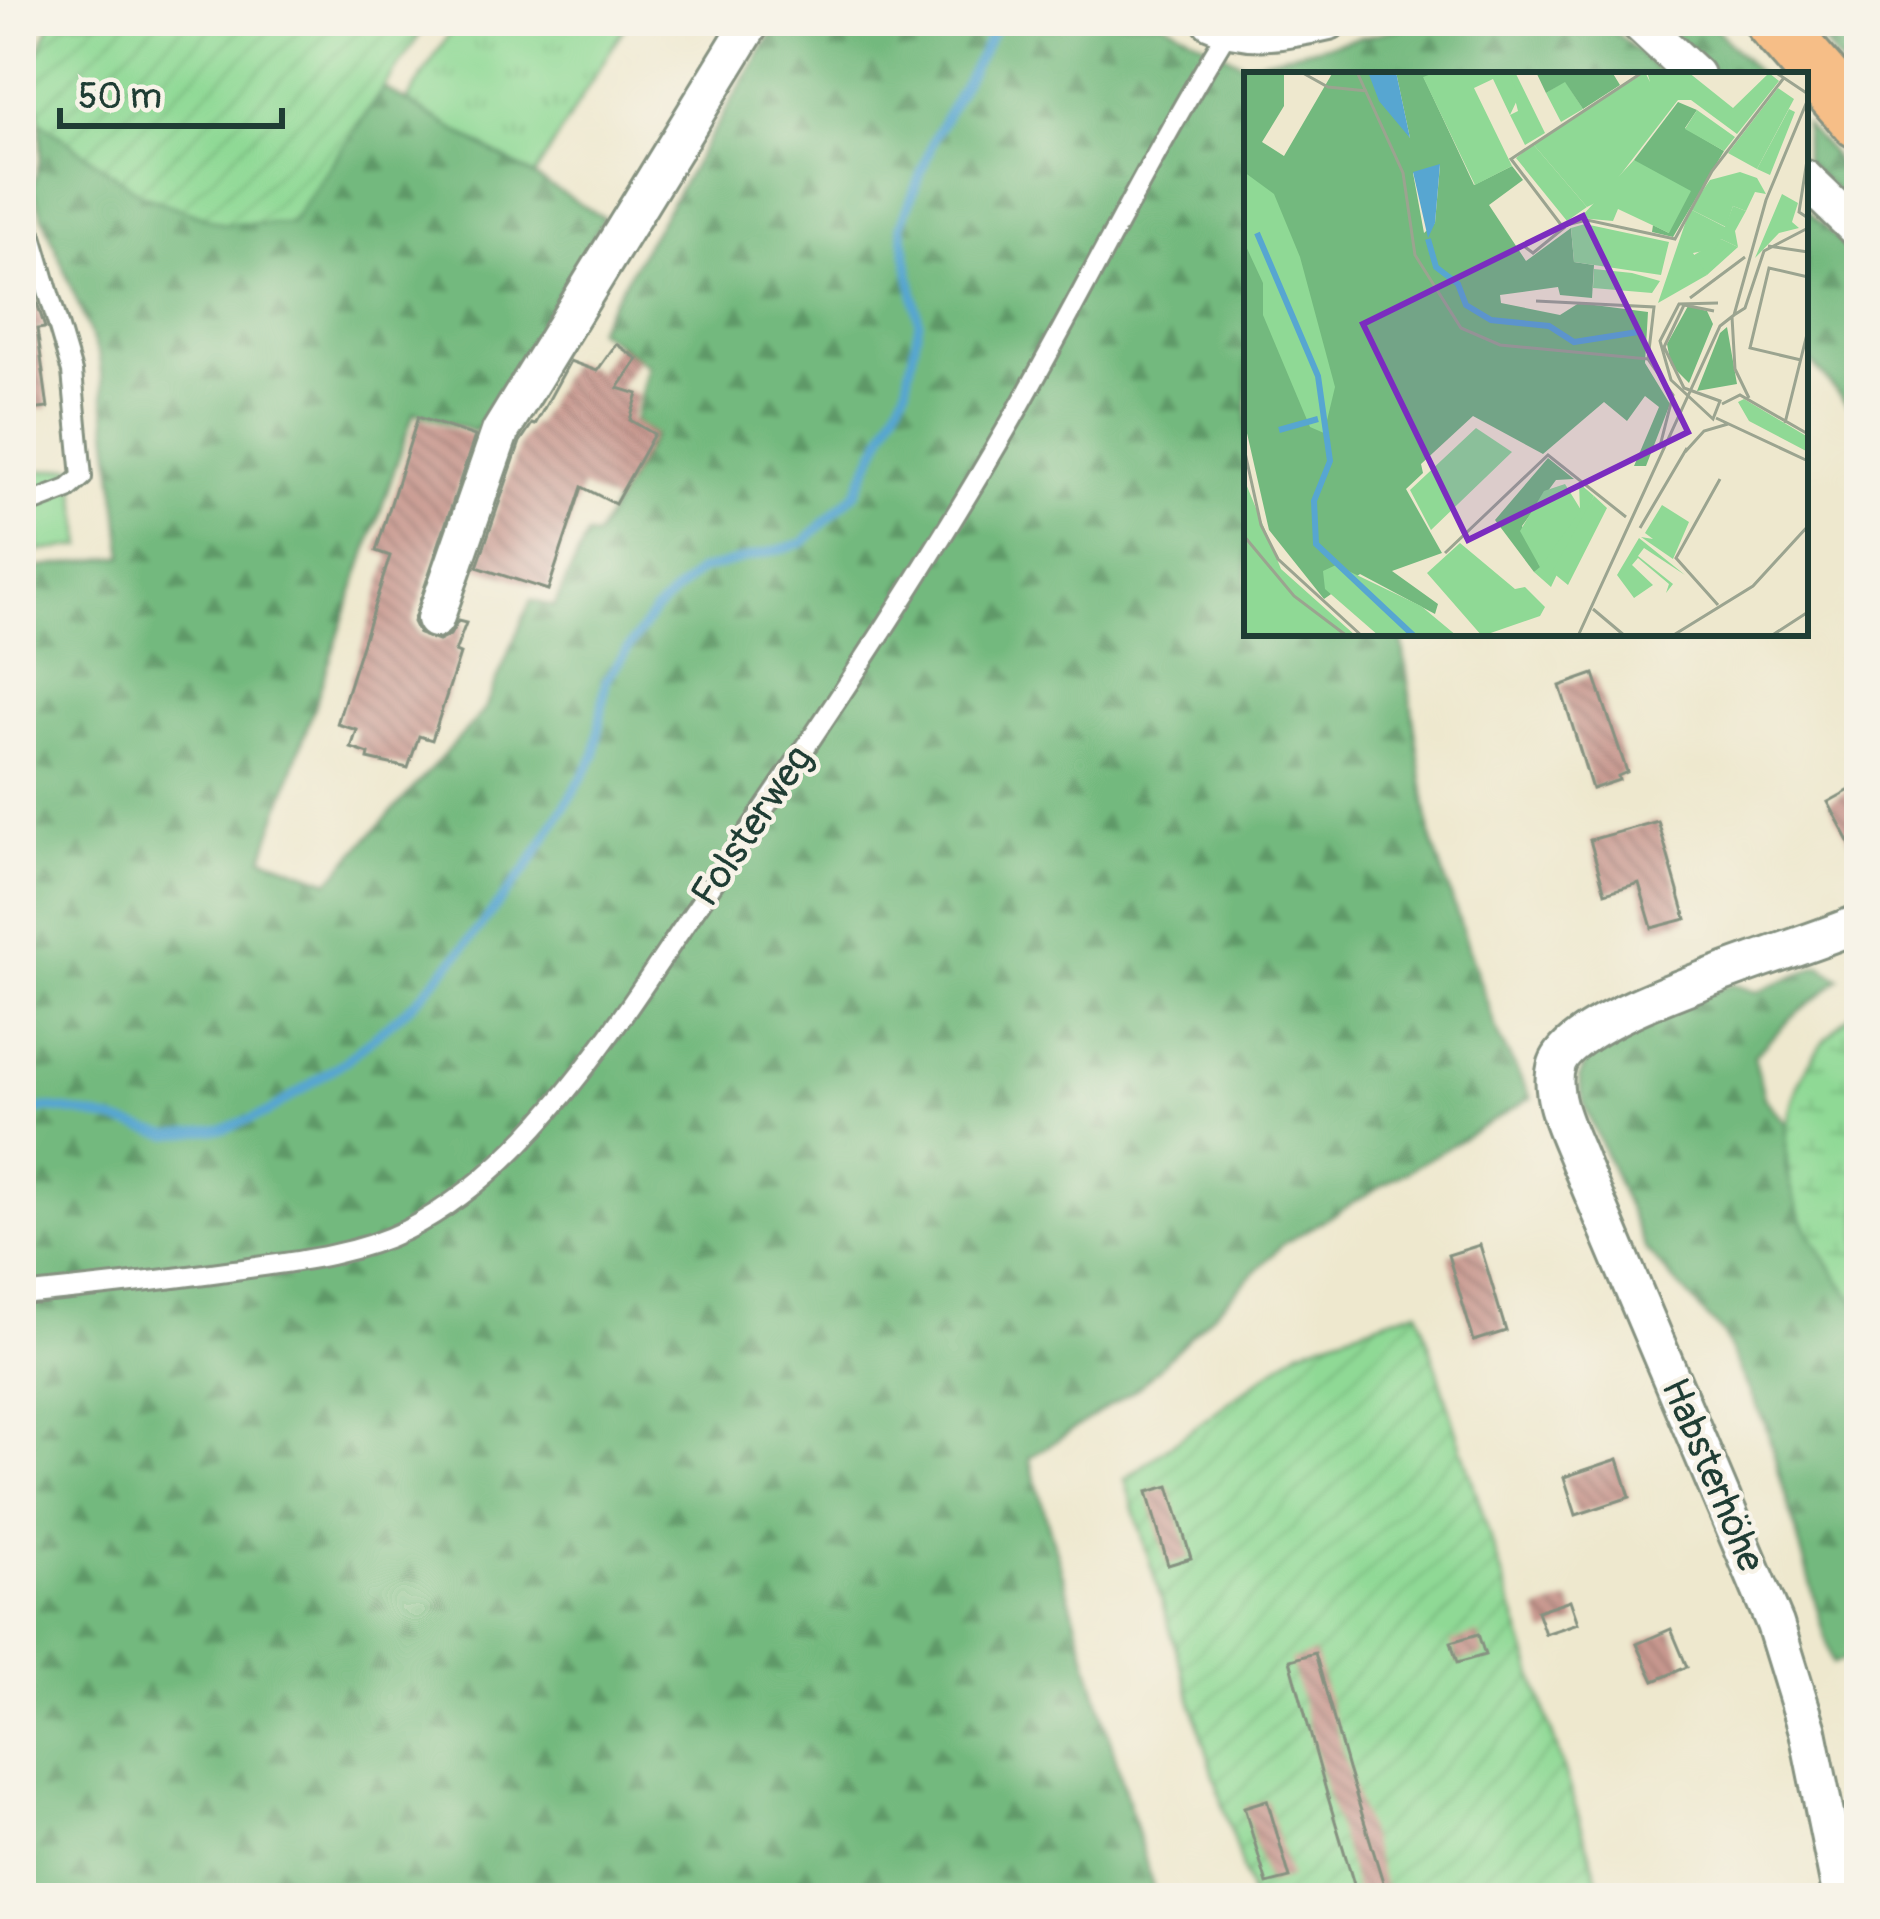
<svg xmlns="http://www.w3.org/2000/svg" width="1880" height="1919" font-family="Pangolin,sans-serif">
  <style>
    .grass { fill: url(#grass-tufts); stroke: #578b64; stroke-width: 3 }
    .forest { fill: url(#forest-firs); stroke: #497b59; stroke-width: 3 }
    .wetland { fill: url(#wetland-marsh); stroke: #578b64; stroke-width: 3 }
    .park { fill: #8fd995; stroke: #578b64; stroke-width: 3 }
    .garden { fill: url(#garden-furrows); stroke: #578b64; stroke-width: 3 }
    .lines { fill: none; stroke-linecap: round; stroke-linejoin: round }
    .stream { stroke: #57a6d1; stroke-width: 9 }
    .building { fill: url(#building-back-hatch) }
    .service-casing { stroke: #869281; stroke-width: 24 }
    .minor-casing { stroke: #869281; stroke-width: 42 }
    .primary-casing { stroke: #869281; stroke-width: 60 }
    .service { stroke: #fff; stroke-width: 18 }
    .minor { stroke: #fff; stroke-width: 36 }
    .primary { stroke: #f6be87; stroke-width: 54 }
    .labels { text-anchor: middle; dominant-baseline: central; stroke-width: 9; stroke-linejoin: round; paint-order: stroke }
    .street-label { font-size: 39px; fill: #1f3d34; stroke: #f7f3e8 }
    .inset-river { fill: none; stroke: #57a6d1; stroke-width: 6 }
    .inset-road { fill: none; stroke: #9ba490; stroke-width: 3 }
    .view { fill: #7b2cbf; fill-opacity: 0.15; stroke: #7b2cbf; stroke-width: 6 }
    .inset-edge { fill: none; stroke: #1f3d34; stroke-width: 6 }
  </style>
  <defs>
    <pattern id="grass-tufts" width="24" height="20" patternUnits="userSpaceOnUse" patternTransform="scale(3)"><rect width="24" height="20" fill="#8fd995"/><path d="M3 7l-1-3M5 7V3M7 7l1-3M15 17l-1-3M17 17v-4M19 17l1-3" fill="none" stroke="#7bbb81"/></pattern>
    <pattern id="forest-firs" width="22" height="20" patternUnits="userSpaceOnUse" patternTransform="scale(3)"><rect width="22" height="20" fill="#73b97e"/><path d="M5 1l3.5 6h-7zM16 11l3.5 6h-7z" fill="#5e9868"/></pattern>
    <pattern id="wetland-marsh" width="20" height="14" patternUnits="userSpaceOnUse" patternTransform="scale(3)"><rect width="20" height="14" fill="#8fd995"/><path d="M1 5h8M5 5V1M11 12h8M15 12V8" fill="none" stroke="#7bbb81"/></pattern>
    <pattern id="garden-furrows" width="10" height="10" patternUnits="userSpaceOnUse" patternTransform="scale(3)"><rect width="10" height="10" fill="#8fd995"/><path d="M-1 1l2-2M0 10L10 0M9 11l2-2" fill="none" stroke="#7bbb81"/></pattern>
    <pattern id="building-back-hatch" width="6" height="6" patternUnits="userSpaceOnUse" patternTransform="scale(3)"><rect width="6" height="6" fill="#c8988f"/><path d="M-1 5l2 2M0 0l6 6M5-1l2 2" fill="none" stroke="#a27d76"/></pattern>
  </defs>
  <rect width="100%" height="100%" fill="#f7f3e8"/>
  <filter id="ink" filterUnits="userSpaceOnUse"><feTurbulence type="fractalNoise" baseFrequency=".00833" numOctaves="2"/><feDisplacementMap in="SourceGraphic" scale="24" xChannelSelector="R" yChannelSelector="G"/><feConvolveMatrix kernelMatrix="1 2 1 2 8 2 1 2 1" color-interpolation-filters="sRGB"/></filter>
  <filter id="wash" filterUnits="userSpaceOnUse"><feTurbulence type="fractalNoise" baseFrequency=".004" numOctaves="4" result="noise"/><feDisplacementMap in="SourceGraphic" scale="48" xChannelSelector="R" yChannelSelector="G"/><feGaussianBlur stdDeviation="2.7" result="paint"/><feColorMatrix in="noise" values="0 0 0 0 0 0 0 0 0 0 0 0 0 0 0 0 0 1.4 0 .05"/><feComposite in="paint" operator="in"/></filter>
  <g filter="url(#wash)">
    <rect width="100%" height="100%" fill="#eee8ce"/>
    <!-- grass -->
    <path class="grass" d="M457,21H628L534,176L406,102Z"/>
    <!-- forest -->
    <path class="forest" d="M779,21H1162L1244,64L1431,21H1595L1616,33L1663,75H1247V633H1401L1430,835L1499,1038L1531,1098L1283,1244L1140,1386L1029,1458L1156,1898H21V570L124,556L99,356L32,189L41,156L40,121L142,195L223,224L291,223L384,88L604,218L476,432L414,412L263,857L329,881L484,711L531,600L554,607L587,536L596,537L654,435L634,423L648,365L596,329Z
      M1660,21H1709L1759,75H1716Z
      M1804,21H1859V86Z
      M1805,124L1832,154L1857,196L1848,203L1805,161Z
      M1805,209L1859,260V418L1805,355Z
      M1820,965L1840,978L1789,1020L1754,1055L1764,1098L1787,1124L1786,1168L1801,1216L1859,1309V1654L1833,1664L1766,1426L1723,1334L1646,1250L1584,1104L1579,1078L1592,1051L1630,1025L1731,984L1757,992Z"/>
    <!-- wetland -->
    <path class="wetland" d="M1859,1008V1309C1839,1279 1815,1247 1800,1214C1768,1138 1794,1057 1859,1008Z"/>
    <!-- park -->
    <path class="park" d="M73,467L83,546L39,551L29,472Z"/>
    <!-- garden -->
    <path class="garden" d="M52,21H429L291,223L223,224L142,195L40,121L31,68Z
      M1418,1309L1604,1898H1251L1125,1479L1300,1349Z"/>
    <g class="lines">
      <!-- stream -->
      <path class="stream" d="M21,1114L46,1108L77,1112L169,1135L224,1129L267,1113L345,1061L415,1002L457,956L529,865L595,756L606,680L654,612L699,571L803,543L856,492L906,388L919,322L901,225L935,136L999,21"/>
    </g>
    <g id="blocks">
      <!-- building -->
      <path class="building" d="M21,252L45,328L37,329L48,408L21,411Z
        M616,344L638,359L618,388L638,394L630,420L654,434L615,504L582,487L548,590L477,567L520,442L532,424L535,425L570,361L597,371Z
        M418,417L475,436L413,622L419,634L438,641L450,635L458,621L466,623L455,652L460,654L432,740L419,736L408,768L368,759L369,754L351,748L357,730L337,724L390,556L376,551Z
        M1594,674L1627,772L1618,776L1619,780L1592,789L1560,686Z
        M1859,785V860L1828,802Z
        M1658,821L1686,919L1652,928L1639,883L1605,893L1590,840Z
        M1480,1245L1506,1331L1474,1341L1448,1255Z
        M1618,1459L1630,1497L1576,1515L1564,1477Z
        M1169,1486L1191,1558L1168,1565L1147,1492Z
        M1570,1600L1578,1623L1545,1634L1537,1611Z
        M1671,1629L1687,1667L1654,1681L1637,1644Z
        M1478,1634L1485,1655L1457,1663L1451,1642Z
        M1315,1653L1348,1769L1388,1898H1358L1327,1794L1290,1660Z
        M1267,1800L1290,1878L1267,1884L1244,1807Z"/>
    </g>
  </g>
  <g filter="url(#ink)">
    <use href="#blocks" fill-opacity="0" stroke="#869281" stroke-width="3"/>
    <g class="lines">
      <defs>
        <path id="service" d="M21,199L72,372L82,477L68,489L21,507
          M21,1295C92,1288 163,1280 234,1270C292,1262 353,1256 406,1230C533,1166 619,1020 697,907C806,748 915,588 1011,421C1085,291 1150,157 1229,29"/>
        <path id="minor" d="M1211,21C1249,39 1289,30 1329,21
          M1637,21L1695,75
          M1805,179L1859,231
          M435,619L500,432L752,21
          M1842,1898L1808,1731L1775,1624L1580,1163C1569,1134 1547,1095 1557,1064C1575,1011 1803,949 1859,923"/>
        <path id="primary" d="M1772,21L1859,121"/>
      </defs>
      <!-- service casing -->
      <use href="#service" class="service-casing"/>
      <!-- minor casing -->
      <use href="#minor" class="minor-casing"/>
      <!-- primary casing -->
      <use href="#primary" class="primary-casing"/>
      <!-- service -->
      <use href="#service" class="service"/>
      <!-- minor -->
      <use href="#minor" class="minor"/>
      <!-- primary -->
      <use href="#primary" class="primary"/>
    </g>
  </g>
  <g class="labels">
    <!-- street labels -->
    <g class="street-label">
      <text transform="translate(752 826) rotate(-56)">Folsterweg</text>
      <text transform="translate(1713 1475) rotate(67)">Habsterhöhe</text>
    </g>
  </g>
  <!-- overview -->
  <g transform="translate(1244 72)">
    <rect width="564" height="564" fill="#eee8ce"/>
    <path d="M264,0H271L301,61L281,73L266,43L274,39ZM401,0L406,10L403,0H444L489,36L525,1L535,9L493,62L447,28H434L357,128L343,135L289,72ZM321,9L339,37L317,50L302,21ZM545,37L551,40L526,103L513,97ZM496,100L513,106L522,122L511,120L502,139L489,134L482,155L446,137L466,108ZM538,122L554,131L548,150L555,156L535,161L511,186ZM477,167L494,175L463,203L445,186ZM350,197L388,201L416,209L408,221L349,216ZM500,327L564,365V380L505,349L494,330ZM335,411L350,424L307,515L290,500L336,438ZM418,433L445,450L429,487L397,465L409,467L401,461ZM395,466L441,503L400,476L394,484L429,512L422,521L425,512L394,486L388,493L409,513L390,526L373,503Z" fill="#8fd995"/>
    <path d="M0,0H40V34L18,70L40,84L89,0H124L166,66L152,0H193L180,6L230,113L268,94L279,108L245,133L282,189L327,156L330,190L350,193L348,226L316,223L314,215L256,223L257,231L316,243L335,231L404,240L401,291L426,332L402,394H390L415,335L401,324L383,349L360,330L299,382L229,344L177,392L179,401L162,417L198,481L148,499L194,532L191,542L116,502L80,527L25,458L0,348ZM196,93L191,151L180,161L169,101ZM292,0H368L376,13L339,37L321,10L302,21ZM434,30L453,38L441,56L480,79L429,165L408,160L409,153L425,161L390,88ZM444,234L463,239L469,252L445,311L427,293L423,272ZM483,255L493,312L453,319L476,261ZM304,386L330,407L312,408L278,454L296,495L290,500L251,448Z" fill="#73b97e" fill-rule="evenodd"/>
    <path d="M0,100L30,122L56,185L91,315L80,361L66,355L19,243V211L0,170ZM321,412L337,438L296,495L276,459L300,419ZM92,493L177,534L213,564H135L81,517L79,499Z" fill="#8fd995"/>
    <path d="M0,407L37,497L112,564H0ZM216,471L271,517L281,515L301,535L296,544L238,564L183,501Z" fill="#8fd995"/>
    <path d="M390,88L447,119L425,161L374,137L369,149L336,146Z" fill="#8fd995"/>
    <path d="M193,0H264L275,24L266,43L249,7L230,16L268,94L231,113L179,5ZM534,16L550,27L513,97L484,81ZM453,38L491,65L480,79L441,57ZM289,72L343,135L323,149L272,86ZM489,134L502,139L491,159L494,175L477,167L471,177L449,181L463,203L414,231L446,137L481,155ZM341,152L425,170L417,203L330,190L327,156ZM232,356L268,380L187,458L166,418ZM350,424L363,436L324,513L308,500Z" fill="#8fd995"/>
    <path d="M124,0H152L166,66L135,29ZM196,92L191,151L184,166L169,100Z" fill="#57a6d1"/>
    <path class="inset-river" d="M13,161L74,304L86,389L70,429L72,472L170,564M184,167L192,195L214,212L222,233L247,248L305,254L330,270L394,260M35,358L74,347"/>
    <path class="inset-road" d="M57,0L84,15L123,19M113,0L159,101L171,183L217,256L256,273L404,287M399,0L267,87L318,154L343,148L431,167L468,99L539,7M531,0L564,22M564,82L555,140L564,146M524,174L564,180M281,175L289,181L321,155M446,226L501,185M292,229L410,235L404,287L429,323L416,374M470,239L440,233L420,275L440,316L476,329L469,347L427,308L416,269L435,232L474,231M490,243L501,236L520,179L564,156M488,245L491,297L505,326M557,288L506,276L525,196L564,205M478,332L496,323L564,362M472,346L564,389M541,351L564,258M0,376L17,453L34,487L118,564M441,380L460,359L484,352M396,456L443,376M0,464L50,524L103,564M201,481L304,383L382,445M474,533L432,486L476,407M349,537L381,564M334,564L476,254L490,243L522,128L564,27M428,564L509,514L564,454M527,564L564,540"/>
    <path class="view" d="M339,144L444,360L224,468L119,252Z"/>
    <rect width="564" height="564" class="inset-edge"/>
  </g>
  <!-- margin -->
  <rect width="1880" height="1919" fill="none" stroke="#f7f3e8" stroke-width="72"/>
  <!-- scale -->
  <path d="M60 108v18h222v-18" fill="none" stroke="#1f3d34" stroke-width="6"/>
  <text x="78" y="108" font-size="36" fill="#1f3d34" stroke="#f7f3e8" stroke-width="9" paint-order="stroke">50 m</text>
</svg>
